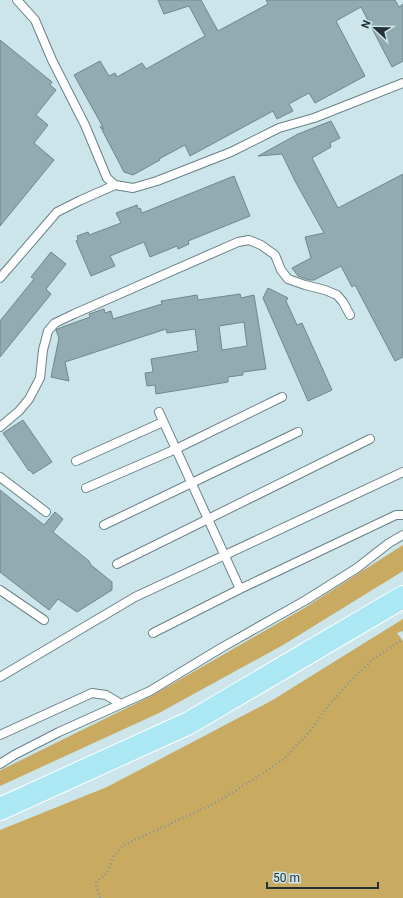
<svg xmlns="http://www.w3.org/2000/svg" width="403" height="898" font-family="Roboto,sans-serif">
  <style>
    .green { fill: #c8aa60 }
    .building { fill: #92abb1; stroke: #6f878c; fill-rule: evenodd }
    .lines { fill: none; stroke-linecap: round; stroke-linejoin: round }
    .service-casing { stroke: #698186; stroke-width: 10 }
    .primary-casing { stroke: #fff; stroke-width: 24 }
    .path { stroke: #829599; stroke-width: 2.5; stroke-dasharray: 1 3; stroke-linecap: butt }
    .service { stroke: #fff; stroke-width: 8 }
    .primary { stroke: #ace8f4; stroke-width: 22 }
  </style>
  <rect width="100%" height="100%" fill="#cbe5ea"/>
  <!-- green -->
  <path class="green" d="M403,545V571L283,645L159,713L0,786V771L1,770L153,695L306,607Z
    M403,619V631L397,633L403,641V898H0V830L107,787L271,701Z"/>
  <!-- building -->
  <path class="building" d="M158,0H201L218,31L268,4L266,0H395L399,7L403,4V61L392,67L361,7L336,21L365,76L315,103L309,93L289,104L293,111L277,119L273,111L190,156L185,145L159,159L160,160L133,175L124,172L100,126L104,129L74,75L100,61L109,76L115,73L117,77L142,63L146,69L205,36L189,6L164,14Z
    M0,40L52,82L50,85L56,90L36,115L48,125L34,143L54,160L0,226Z
    M331,121L340,138L330,143L331,147L312,158L338,208L403,174V357L395,361L355,285L352,287L341,266L314,280H309L298,276L292,268L311,258L305,237L324,233L295,181L282,154L258,156L298,134Z
    M234,176L250,216L188,241L189,244L178,249L177,246L150,257L144,242L110,256L115,266L91,276L76,241L78,240L77,236L88,232L89,235L121,223L116,213L137,205L138,209L140,208L142,213Z
    M51,252L66,264L46,289L51,294L0,357V321L34,279L31,277Z
    M268,288L288,298L286,301L297,325L302,323L332,390L308,401L263,298Z
    M240,294L241,298L254,295L266,369L243,372V375L228,377V382L156,394L155,385L147,386L145,373L153,372L151,359L198,351L195,329L167,333L166,329L65,362L69,381L51,377L59,338L56,330L57,329L90,317L89,314L104,309L105,313L111,311L113,319L162,304L161,301L197,295L198,300ZM244,322L247,346L222,350L219,326Z
    M23,420L52,462L33,474L30,470L29,471L3,433Z
    M0,490L44,525L55,512L63,519L53,532L89,561L91,565L112,582V590L77,612L58,599L49,610L0,572Z"/>
  <g class="lines">
    <defs>
      <path id="service" d="M17,0L35,20L52,60L85,125L107,178L115,185L133,188L157,181L231,152L279,128L314,118L403,83
        M0,278L57,212L81,200L115,185
        M0,427L19,411L29,399L40,378L43,350L48,331L55,323L74,314L238,242L249,240L261,245L275,255L281,270L288,279L305,285L325,290L337,295L343,302L350,315
        M76,461L163,422
        M0,477L46,512
        M86,488L176,449L282,397
        M104,525L298,432
        M117,564L370,439
        M240,589L396,515H403
        M0,590L44,620
        M153,633L240,589L159,412
        M0,677L135,597L403,472
        M0,735L92,693L106,695L121,704
        M0,764L14,755L59,732L150,691L221,648L306,600L357,568L389,543L403,535"/>
      <path id="primary" d="M0,809L189,723L403,597"/>
    </defs>
    <!-- service casing -->
    <use href="#service" class="service-casing"/>
    <!-- primary casing -->
    <use href="#primary" class="primary-casing"/>
    <!-- path -->
    <path class="path" d="M100,898L96,886L97,881L104,876L108,871L114,856L120,849L124,845L213,804L259,776L284,759L310,731L325,710L352,679L375,658L403,639"/>
    <!-- service -->
    <use href="#service" class="service"/>
    <!-- primary -->
    <use href="#primary" class="primary"/>
  </g>
  <!-- north arrow -->
  <g transform="translate(375 28) rotate(292)" stroke="#cbe5ea" stroke-width="3" paint-order="stroke">
  <path d="M0-3L7 15L0 10L-7 15Z" fill="#263133"/>
  <text y="-6" font-size="11" font-weight="bold" text-anchor="middle" fill="#263133">N</text>
  </g>
  <!-- scale -->
  <path d="M267 882v6h111v-6" fill="none" stroke="#263133" stroke-width="2"/>
  <text x="273" y="882" font-size="12" fill="#263133" stroke="#cbe5ea" stroke-width="3" paint-order="stroke">50 m</text>
</svg>
